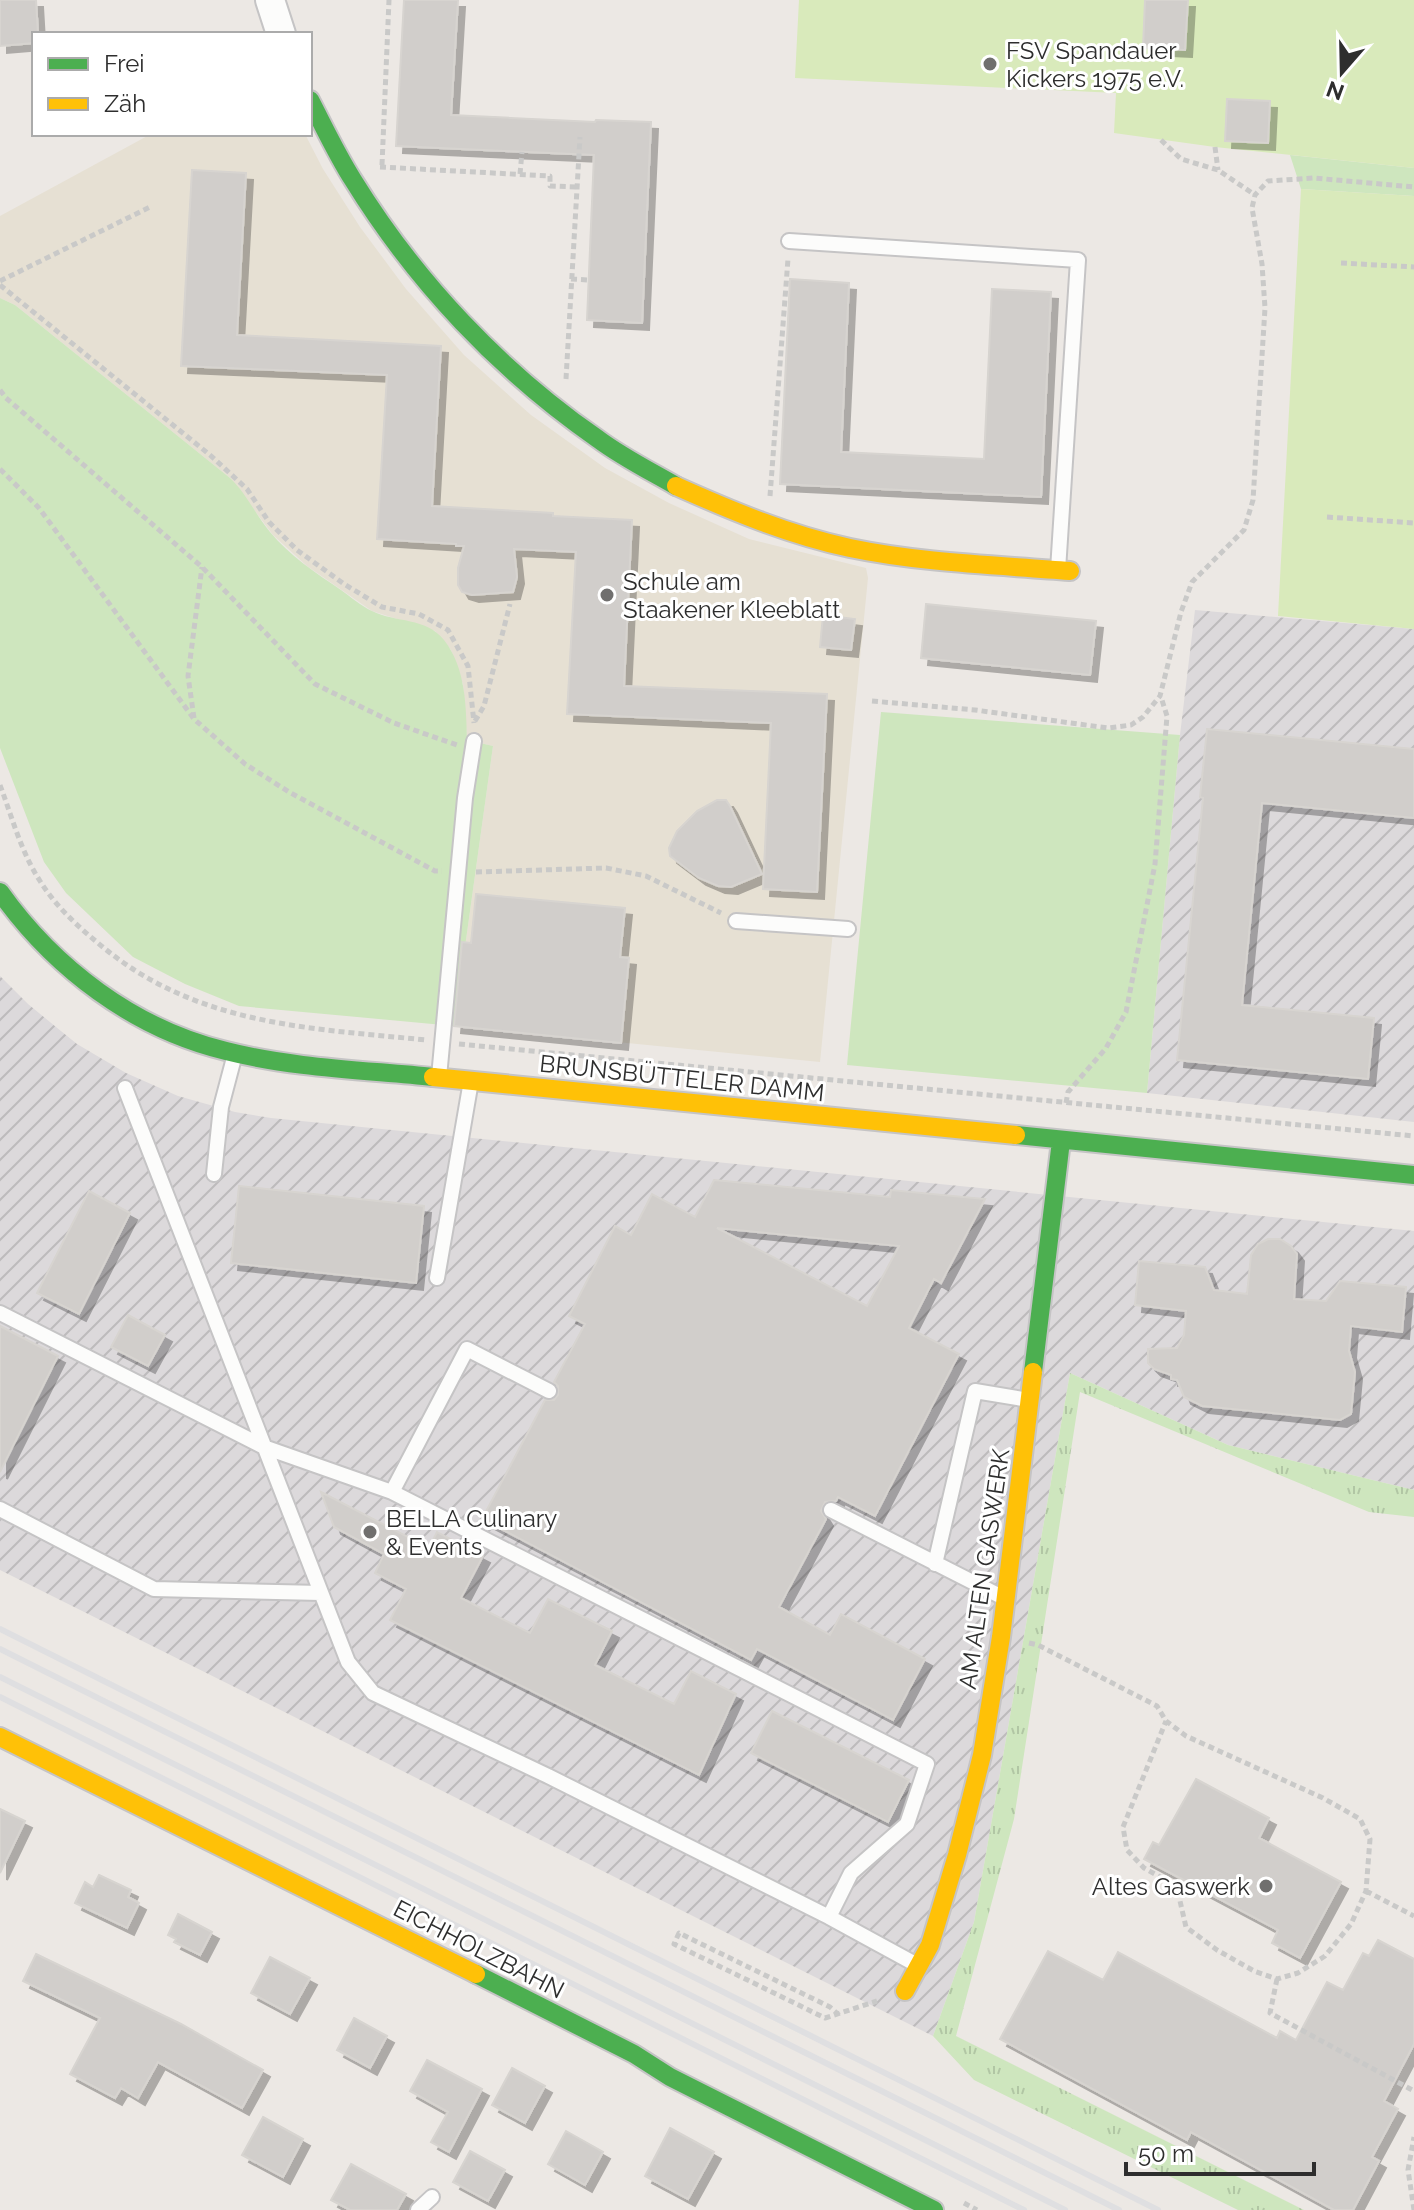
<svg xmlns="http://www.w3.org/2000/svg" width="1414" height="2210" font-family="Raleway,sans-serif">
  <style>
    .industrial { fill: url(#industrial-furrows) }
    .education { fill: #e6e0d3 }
    .grass { fill: url(#grass-tufts) }
    .park { fill: #cee6be }
    .pitch { fill: #d9eabb }
    .building { fill: #d1cecb; stroke: #d7d4d0; stroke-width: 2; fill-rule: evenodd; filter: url(#shadow) }
    .lines { fill: none; stroke-linecap: round; stroke-linejoin: round }
    .lane-casing { stroke: #c5c4c5; stroke-width: 18 }
    .street-casing { stroke: #c5c4c5; stroke-width: 32 }
    .fast-casing { stroke: #c5c4c5; stroke-width: 22 }
    .slow-casing { stroke: #c5c4c5; stroke-width: 22 }
    .path { stroke: #c9c9c8; stroke-width: 5; stroke-dasharray: 6 4; stroke-linecap: butt }
    .lane { stroke: #fcfcfb; stroke-width: 14 }
    .street { stroke: #fcfcfb; stroke-width: 28 }
    .fast { stroke: #4caf50; stroke-width: 18 }
    .slow { stroke: #ffc107; stroke-width: 18 }
    .rail { stroke: #dfdfe1; stroke-width: 6 }
    .poi-dot { fill: #706f6e; stroke: #fff; stroke-width: 3 }
    .labels { text-anchor: middle; dominant-baseline: central; stroke-width: 6; stroke-linejoin: round; paint-order: stroke }
    .poi-label { font-size: 24px; fill: #2e2e2e; stroke: #fff; text-anchor: start }
    .street-label { font-size: 24px; fill: #2e2e2e; stroke: #fff }
  </style>
  <defs>
    <pattern id="industrial-furrows" width="10" height="10" patternUnits="userSpaceOnUse" patternTransform="scale(2)"><rect width="10" height="10" fill="#dcd9db"/><path d="M-1 1l2-2M0 10L10 0M9 11l2-2" fill="none" stroke="#bdbbbc"/></pattern>
    <pattern id="grass-tufts" width="24" height="20" patternUnits="userSpaceOnUse" patternTransform="scale(2)"><rect width="24" height="20" fill="#cee6be"/><path d="M3 7l-1-3M5 7V3M7 7l1-3M15 17l-1-3M17 17v-4M19 17l1-3" fill="none" stroke="#b1c6a4"/></pattern>
    <filter id="shadow"><feDropShadow dx="7" dy="7" stdDeviation="0" flood-color="#0004"/></filter>
  </defs>
  <rect width="100%" height="100%" fill="#ece8e4"/>
  <!-- industrial -->
  <path class="industrial" d="M1195,610L1414,629V1122L1147,1093L1180,735Z
    M0,976L28,1004L56,1027L77,1044L126,1073L178,1096L235,1112L271,1118L1414,1231V1490L1228,1445L1070,1373L974,1922L933,2036L0,1570Z"/>
  <!-- education -->
  <path class="education" d="M151,134H305L323,169L360,227L406,289L464,355L531,415L605,468L669,503L749,539L866,568L868,578L820,1062L454,1026L493,746L467,740L463,684L451,650L435,631L372,611L307,566L273,535L230,478L40,325L15,305L0,298V216Z"/>
  <!-- grass -->
  <path class="grass" d="M1070,1373L1228,1445L1414,1490V1517L1369,1512L1080,1392L1014,1819L956,2036L1304,2210H1238L974,2080L933,2036L974,1922Z"/>
  <!-- park -->
  <path class="park" d="M1290,155L1414,168V196L1301,189Z
    M0,298L15,305L40,325L230,478C246,493 256,515 270,532C290,556 316,573 341,590C351,597 361,606 372,611C396,623 426,617 444,640C466,668 466,706 467,740L493,746L454,1026L239,1006L185,984L133,957L66,893L44,862L0,748Z
    M881,712L1180,735L1147,1093L847,1065Z"/>
  <!-- pitch -->
  <path class="pitch" d="M799,0H1414V168L1215,147L1114,133L1116,93L795,78Z
    M1301,189L1414,196V629L1278,616Z"/>
  <!-- building -->
  <path class="building" d="M0,0H36L38,34H34V43L0,46Z
    M404,0H458L451,115L595,122L596,120L651,122L642,323L587,320L594,155L396,146Z
    M1145,0H1188L1185,50L1143,48Z
    M1227,99L1270,101L1268,143L1225,141Z
    M192,170L246,173L237,335L441,346L432,506L553,513V516L632,520L624,686L827,694L817,892L763,889L771,723L567,714L576,552L514,549L517,577L513,592L472,595L462,592L458,585V568L464,546H456V544L377,539L387,375L181,366Z
    M790,279L849,283L841,452L984,459L992,289L1051,292L1041,497L780,484Z
    M926,604L1096,621L1090,675L921,658Z
    M823,615L855,619L851,650L820,647Z
    M1207,729L1414,749V818L1262,803L1242,1005L1374,1018L1368,1079L1177,1060L1203,798L1200,797Z
    M717,800H726L730,806L762,874L731,887L718,886L699,878L670,856L669,848L677,831L697,811Z
    M476,894L625,908L620,957L629,958L621,1043L454,1026L462,942L471,943Z
    M714,1180L890,1197L891,1190L985,1199L941,1283L934,1279L909,1328L959,1354L875,1516L838,1497L836,1501L825,1502L821,1511L826,1519L779,1607L830,1635L841,1614L925,1659L893,1720L757,1649L751,1660L482,1519L545,1400H554L558,1395V1386L554,1382L585,1324L569,1316L615,1226L631,1235L652,1194L695,1217ZM717,1228L899,1246L867,1306Z
    M239,1186L424,1206L416,1283L231,1263Z
    M89,1191L130,1213L79,1314L37,1293Z
    M1268,1239H1280L1291,1246L1297,1254L1294,1299L1326,1301L1340,1281L1406,1287L1402,1332L1351,1326L1349,1351L1355,1372L1351,1414L1340,1420L1202,1406L1184,1397L1177,1380L1171,1379V1375L1154,1369L1148,1363V1349L1177,1348L1184,1335L1186,1311L1135,1305L1139,1261L1205,1267L1214,1290L1247,1294L1251,1255L1258,1244Z
    M128,1315L165,1335L148,1366L111,1347Z
    M0,1326L58,1356L0,1472Z
    M321,1492L429,1548L437,1532L483,1556L461,1598L530,1633L548,1599L612,1631L595,1665L674,1704L691,1671L736,1694L699,1775L390,1620L406,1589L375,1573L384,1554L334,1527Z
    M772,1711L909,1780L888,1822L751,1753Z
    M1196,1779L1269,1818L1259,1838L1341,1882L1300,1958L1272,1943L1278,1930L1144,1859L1153,1842L1159,1845Z
    M0,1809L25,1821L0,1873Z
    M99,1875L131,1890L128,1897L139,1903L127,1928L75,1903L85,1882L93,1887Z
    M178,1914L212,1932L200,1955L174,1942L176,1939L168,1935Z
    M1378,1940L1414,1959V2044L1384,2101L1398,2109L1372,2157L1379,2161L1353,2210H1334L1191,2132L1187,2140L1000,2039L1048,1951L1103,1980L1118,1952L1277,2038L1280,2031L1296,2040L1327,1982L1343,1990L1363,1953L1369,1956Z
    M36,1954L181,2024L263,2070L242,2108L158,2062L138,2098L121,2088L115,2098L70,2074L100,2018L23,1981Z
    M270,1957L310,1978L290,2014L251,1993Z
    M354,2018L387,2036L370,2068L337,2050Z
    M427,2060L482,2089L449,2152L431,2142L448,2112L410,2091Z
    M512,2068L545,2086L525,2123L492,2105Z
    M263,2117L303,2139L283,2177L242,2155Z
    M670,2128L714,2152L688,2199L645,2176Z
    M566,2131L603,2152L585,2185L548,2164Z
    M470,2151L505,2170L488,2201L453,2182Z
    M351,2164L406,2194L397,2210H350L331,2200Z"/>
  <g class="lines">
    <defs>
      <path id="lane" d="M789,241L1078,260L1058,570
        M736,921L848,929
        M439,1077L465,798L474,741
        M125,1088L348,1662L373,1693L548,1776L829,1917L917,1965
        M214,1174L221,1107L235,1054
        M437,1278L471,1081
        M0,1313L264,1447L392,1492L927,1764L907,1824L851,1873L829,1917
        M392,1492L467,1349L549,1391
        M0,1509L154,1589L321,1593
        M831,1510L1002,1597
        M935,1564L975,1391L1029,1400
        M418,2210L432,2197"/>
      <path id="street" d="M270,0L281,34"/>
      <path id="fast" d="M310,100C324,127 337,155 353,180C416,282 500,371 598,439C622,457 650,471 676,486
        M0,892C54,968 134,1029 226,1051C293,1068 364,1070 433,1077
        M1016,1135L1414,1175
        M1033,1372L1061,1141
        M476,1974L634,2054L670,2077L934,2210"/>
      <path id="slow" d="M676,486C732,511 789,535 850,548C922,563 997,565 1070,571
        M433,1077L1016,1135
        M0,1737L476,1974
        M905,1991L930,1945L957,1855L982,1755L1001,1637L1033,1372"/>
    </defs>
    <!-- lane casing -->
    <use href="#lane" class="lane-casing"/>
    <!-- street casing -->
    <use href="#street" class="street-casing"/>
    <!-- fast casing -->
    <use href="#fast" class="fast-casing"/>
    <!-- slow casing -->
    <use href="#slow" class="slow-casing"/>
    <!-- path -->
    <path class="path" d="M1161,140L1181,159L1218,170L1255,195
      M1215,147L1218,170
      M382,165L389,0
      M380,167L550,176V186L577,187
      M520,174L522,152
      M1341,263L1414,267
      M571,279L589,280
      M0,281L150,207
      M0,285L210,455L247,489L269,522L297,550L344,584L382,607L419,614L448,630L468,666L474,723
      M566,379L580,137
      M0,390L6,398L202,567L315,684L394,723L457,745
      M0,469L39,508L194,719L245,764L289,792L435,871H442
      M770,496L788,259
      M1327,517L1414,523
      M872,701L975,710L1108,728L1131,725L1143,717L1160,696L1181,612L1192,582L1244,530L1253,500L1265,308L1262,264L1252,208L1255,195L1268,181L1314,178L1414,187
      M194,718L188,676L202,567
      M475,721L484,706L510,604
      M0,785C12,817 21,852 40,881C55,905 76,925 98,943C194,1025 306,1028 426,1040
      M476,872L606,868L646,876L721,913
      M459,1044L1414,1136
      M1066,1103L1068,1092L1106,1048L1126,1012L1155,864L1167,716L1161,697
      M1029,1643L1038,1645L1157,1706L1166,1721L1186,1736L1323,1798L1360,1819L1370,1839L1366,1891L1351,1924L1325,1956L1298,1973L1277,1979L1254,1971L1217,1950L1186,1927L1180,1901L1182,1889L1144,1868L1127,1850L1123,1827L1166,1721
      M1366,1891L1414,1916
      M1277,1979L1270,2013L1414,2091
      M839,2015L830,2007L679,1933L674,1944L825,2018L877,2001
      M964,2203L977,2210
      M1414,2210L1408,2170L1414,2137"/>
    <!-- lane -->
    <use href="#lane" class="lane"/>
    <!-- street -->
    <use href="#street" class="street"/>
    <!-- fast -->
    <use href="#fast" class="fast"/>
    <!-- slow -->
    <use href="#slow" class="slow"/>
    <!-- rail -->
    <path class="rail" d="M0,1629L1158,2210
      M0,1649L1119,2210
      M0,1677L1065,2210
      M0,1697L1024,2210"/>
  </g>
  <!-- markers -->
  <g class="poi-dot">
    <circle cx="990" cy="64" r="8"/>
    <circle cx="607" cy="595" r="8"/>
    <circle cx="370" cy="1532" r="8"/>
    <circle cx="1266" cy="1886" r="8"/>
  </g>
  <g class="labels">
    <!-- poi labels -->
    <g class="poi-label">
      <text x="1006" y="50">FSV Spandauer<tspan x="1006" dy="28">Kickers 1975 e.V.</tspan></text>
      <text x="623" y="581">Schule am<tspan x="623" dy="28">Staakener Kleeblatt</tspan></text>
      <text x="386" y="1518">BELLA Culinary<tspan x="386" dy="28">&amp; Events</tspan></text>
      <text x="1250" y="1886" text-anchor="end">Altes Gaswerk</text>
    </g>
    <!-- street labels -->
    <g class="street-label">
      <text transform="translate(682 1078) rotate(6)">BRUNSBÜTTELER DAMM</text>
      <text transform="translate(984 1569) rotate(-82)">AM ALTEN GASWERK</text>
      <text transform="translate(479 1949) rotate(27)">EICHHOLZBAHN</text>
    </g>
  </g>
  <!-- legend -->
  <rect x="32" y="32" width="280" height="104" fill="#ffffff" stroke="#ababab" stroke-width="2"/>
  <rect x="48" y="58" width="40" height="12" fill="#4caf50" stroke="#ababab" stroke-width="2"/>
  <text x="104" y="72" font-size="24" fill="#2e2e2e">Frei</text>
  <rect x="48" y="98" width="40" height="12" fill="#ffc107" stroke="#ababab" stroke-width="2"/>
  <text x="104" y="112" font-size="24" fill="#2e2e2e">Zäh</text>
  <!-- north arrow -->
  <g transform="translate(1342 72) rotate(200)" stroke="#ffffff" stroke-width="6" paint-order="stroke">
  <path d="M0-6L14 30L0 20L-14 30Z" fill="#2e2e2e"/>
  <text y="-12" font-size="22" font-weight="bold" text-anchor="middle" fill="#2e2e2e">N</text>
  </g>
  <!-- scale -->
  <path d="M1126 2162v12h188v-12" fill="none" stroke="#2e2e2e" stroke-width="4"/>
  <text x="1138" y="2162" font-size="24" fill="#2e2e2e" stroke="#ffffff" stroke-width="6" paint-order="stroke">50 m</text>
</svg>
